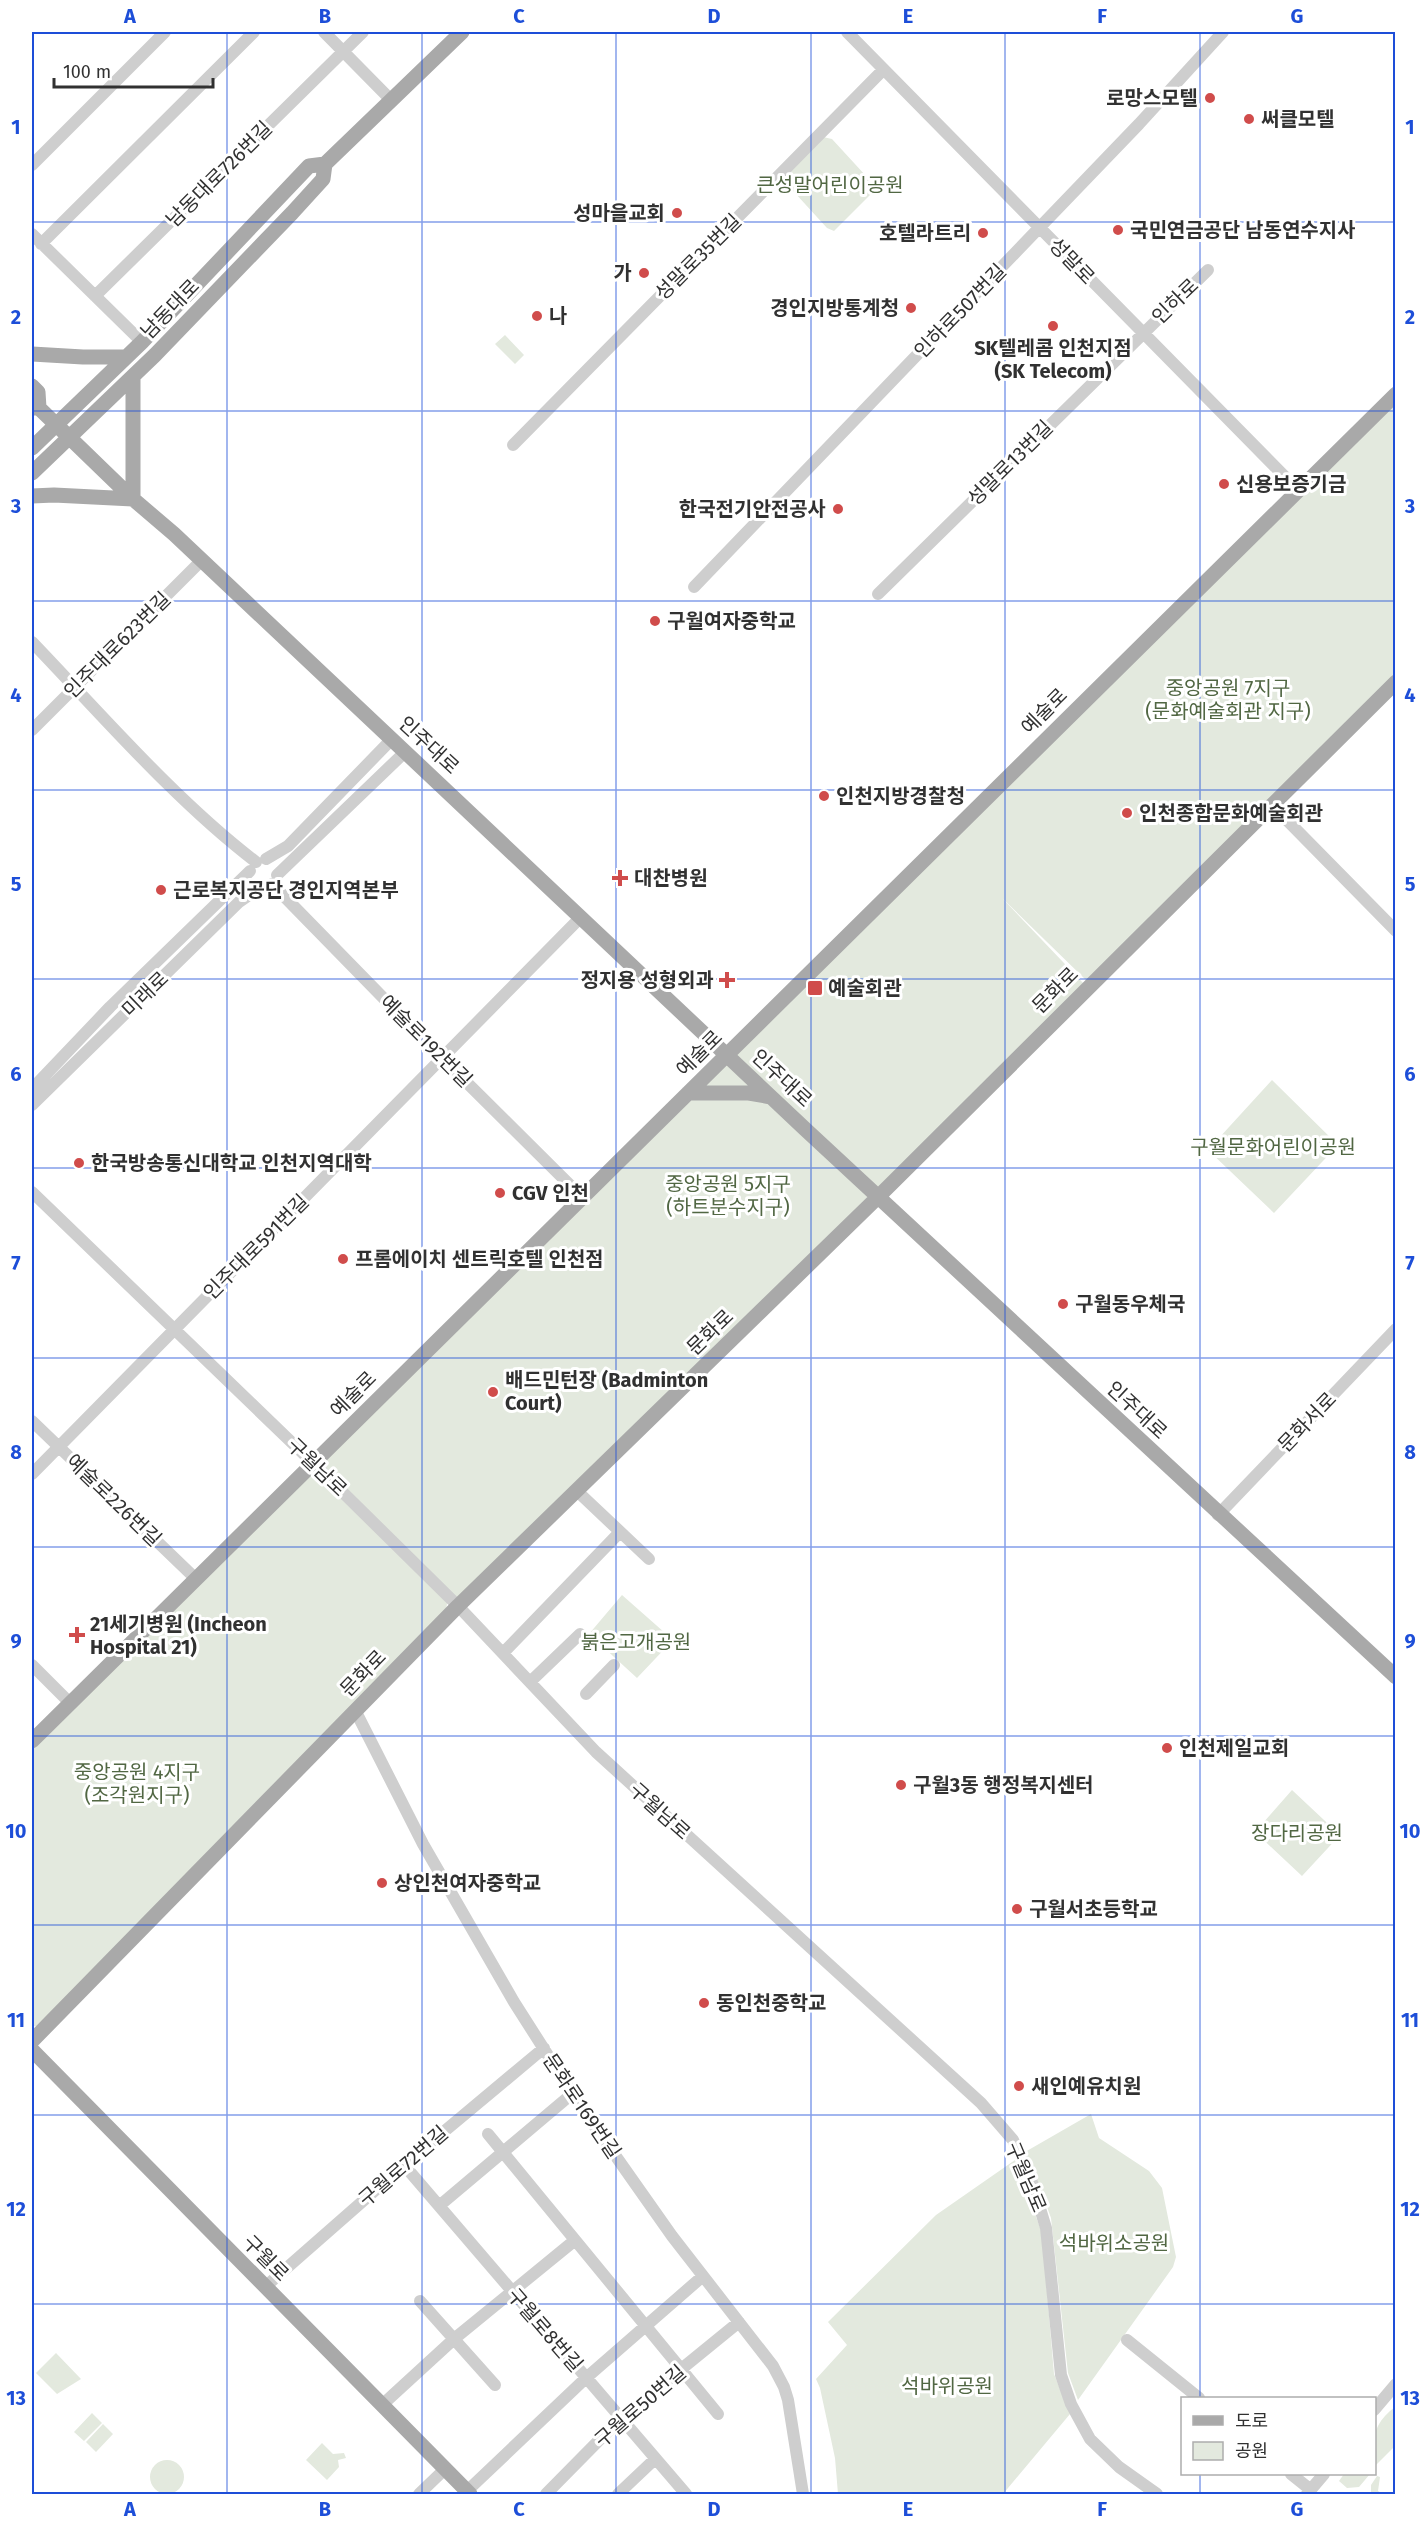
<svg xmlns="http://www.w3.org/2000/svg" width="1427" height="2526" font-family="'Fira Sans','Noto Sans KR',sans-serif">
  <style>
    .green { fill: #e3e9de }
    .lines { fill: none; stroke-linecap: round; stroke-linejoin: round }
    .minor { stroke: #cecece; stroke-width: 12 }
    .major { stroke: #a9a9a9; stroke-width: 15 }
    .grid { fill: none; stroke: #1d4ed8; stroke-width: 1.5; stroke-opacity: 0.55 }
    .poi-dot { fill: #d04c4b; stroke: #fff; stroke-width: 2 }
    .labels { text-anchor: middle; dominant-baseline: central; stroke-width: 6; stroke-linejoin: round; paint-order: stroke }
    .poi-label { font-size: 20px; font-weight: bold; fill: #313131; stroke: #fff; text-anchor: start }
    .street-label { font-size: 20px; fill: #313131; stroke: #fff }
    .park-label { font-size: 20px; fill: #516743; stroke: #fff }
    .neatline { fill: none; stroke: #1d4ed8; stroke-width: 2 }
    .grid-label { font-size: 20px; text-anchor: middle; font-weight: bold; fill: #1d4ed8 }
  </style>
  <rect width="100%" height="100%" fill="#fff"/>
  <!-- green -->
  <path class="green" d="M823,137L832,139L877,188L834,231L827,228L784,181L785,175Z
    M505,335L524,355L515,364L495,344Z
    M1395,394V676L1087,981L1002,898L1084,984L870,1197L458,1598L448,1596L445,1619L46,2027L32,2026V1741L303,1472L323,1473L313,1463Z
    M1272,1080L1338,1145L1274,1213L1208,1150Z
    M622,1595L673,1640L637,1678L589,1634Z
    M1292,1790L1340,1835L1302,1876L1255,1832Z
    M1091,2114L1099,2138L1149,2171L1162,2188L1176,2257L1173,2267L1078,2400L1068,2373L1051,2218L1034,2171L1025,2152Z
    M1015,2160L1042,2233L1054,2374L1070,2414L1003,2494H838L835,2458L820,2388L816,2379L847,2345L828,2322L936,2215Z
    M56,2353L81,2379L57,2394L36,2373Z
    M1395,2407V2446L1376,2465C1370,2439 1374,2423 1395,2407Z
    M92,2413L102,2423L84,2441L74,2432Z
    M103,2424L113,2434L96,2452L86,2442Z
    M322,2443L333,2454L344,2453L346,2458L338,2460L339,2467L327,2480L306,2460Z
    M150 2477a17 17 0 1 1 34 0a17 17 0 1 1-34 0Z
    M1344,2474H1370L1359,2487L1347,2488L1339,2481Z
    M1377,2476L1380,2477L1378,2491L1383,2494L1371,2492V2485Z"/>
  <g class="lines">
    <!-- minor -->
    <path class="minor" d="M324,32L392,101
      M847,32L1298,490
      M32,165L165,32
      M32,234L142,342
      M41,244L254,32
      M95,296L363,32
      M513,445L883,70
      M694,587L1139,124L1223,32
      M878,594L1208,270
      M32,642C102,715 175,800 256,862
      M32,730L202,560
      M1271,804L1396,931
      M266,859L288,846L392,739
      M277,875L405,752
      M272,884L442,1058L582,1197
      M32,1089L110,1007L250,871
      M32,1105L239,902L262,886
      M32,1192L313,1463L458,1606L596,1752L981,2103L1013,2140L1031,2179L1046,2228L1061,2375L1071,2404L1090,2439L1119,2467L1157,2494
      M32,1421L196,1579
      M32,1474L581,917
      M577,1491L649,1559
      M1218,1515L1396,1329
      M503,1653L620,1532
      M32,1665L70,1703
      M530,1682L580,1634
      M586,1694L614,1665
      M355,1710L423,1844L514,2002L579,2104L672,2236L773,2366L784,2387L788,2400L803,2494
      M488,2134L718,2414
      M404,2165L686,2494
      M439,2206L573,2093
      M265,2287L404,2165L544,2048
      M420,2301L495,2385
      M1127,2340L1199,2398
      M382,2405L454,2339L574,2241
      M1374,2410L1396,2384
      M1291,2474L1311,2490
      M467,2491L586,2378L703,2276
      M419,2494L445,2469
      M546,2494L620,2419L739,2322
      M618,2494L655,2459
      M1307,2494L1324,2474"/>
    <!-- major -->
    <path class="major" d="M32,354L83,357H126
      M32,386L38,392L39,408
      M32,408H39L133,499L174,534L805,1129L1396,1677
      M32,448L142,342L309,166L325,164L462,32
      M32,473L155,355L292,213L323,179L325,164
      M32,496L54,495L133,499V376
      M688,1093H749L771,1097
      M32,1741L1396,394
      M32,2041L458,1606L878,1197L1396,682
      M32,2050L470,2494"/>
  </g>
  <!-- grid -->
  <path class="grid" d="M227,32V2494M422,32V2494M616,32V2494M811,32V2494M1005,32V2494M1200,32V2398M32,222H1396M32,411H1396M32,601H1396M32,790H1396M32,979H1396M32,1168H1396M32,1358H1396M32,1547H1396M32,1736H1396M32,1925H1396M32,2115H1396M32,2304H1396M1200,2474V2494"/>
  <!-- markers -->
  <g class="poi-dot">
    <circle cx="1210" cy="98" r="6"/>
    <circle cx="1249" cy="119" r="6"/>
    <circle cx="677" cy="213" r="6"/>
    <circle cx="1118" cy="230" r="6"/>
    <circle cx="983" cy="233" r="6"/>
    <circle cx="644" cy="273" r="6"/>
    <circle cx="911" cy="308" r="6"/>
    <circle cx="537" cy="316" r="6"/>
    <circle cx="1053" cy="326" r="6"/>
    <circle cx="1224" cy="484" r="6"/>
    <circle cx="838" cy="509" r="6"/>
    <circle cx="655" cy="621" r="6"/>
    <circle cx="824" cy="796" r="6"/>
    <circle cx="1127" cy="813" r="6"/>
    <path d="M617 869h6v6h6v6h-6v6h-6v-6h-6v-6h6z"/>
    <circle cx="161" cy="890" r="6"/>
    <path d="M724 971h6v6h6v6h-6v6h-6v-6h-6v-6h6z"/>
    <rect x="807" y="980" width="16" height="16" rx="3"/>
    <circle cx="79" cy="1163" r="6"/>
    <circle cx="500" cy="1193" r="6"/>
    <circle cx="343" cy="1259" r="6"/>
    <circle cx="1063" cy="1304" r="6"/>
    <circle cx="493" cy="1392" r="6"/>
    <path d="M74 1626h6v6h6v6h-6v6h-6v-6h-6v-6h6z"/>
    <circle cx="1167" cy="1748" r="6"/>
    <circle cx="901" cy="1785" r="6"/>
    <circle cx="382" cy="1883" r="6"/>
    <circle cx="1017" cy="1909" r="6"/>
    <circle cx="704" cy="2003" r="6"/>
    <circle cx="1019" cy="2086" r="6"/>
  </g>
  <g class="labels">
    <!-- poi labels -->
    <g class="poi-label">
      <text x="1198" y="98" text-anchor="end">로망스모텔</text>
      <text x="1261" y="119">써클모텔</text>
      <text x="665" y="213" text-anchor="end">성마을교회</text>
      <text x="1130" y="230">국민연금공단 남동연수지사</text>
      <text x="971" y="233" text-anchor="end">호텔라트리</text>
      <text x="632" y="273" text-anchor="end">가</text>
      <text x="899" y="308" text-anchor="end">경인지방통계청</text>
      <text x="549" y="316">나</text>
      <text x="1053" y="348" text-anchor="middle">SK텔레콤 인천지점<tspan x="1053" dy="23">(SK Telecom)</tspan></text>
      <text x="1236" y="484">신용보증기금</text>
      <text x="826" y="509" text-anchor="end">한국전기안전공사</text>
      <text x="667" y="621">구월여자중학교</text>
      <text x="836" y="796">인천지방경찰청</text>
      <text x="1139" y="813">인천종합문화예술회관</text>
      <text x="634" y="878">대찬병원</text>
      <text x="173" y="890">근로복지공단 경인지역본부</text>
      <text x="714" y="980" text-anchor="end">정지용 성형외과</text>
      <text x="828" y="988">예술회관</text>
      <text x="91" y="1163">한국방송통신대학교 인천지역대학</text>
      <text x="512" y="1193">CGV 인천</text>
      <text x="355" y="1259">프롬에이치 센트릭호텔 인천점</text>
      <text x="1075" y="1304">구월동우체국</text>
      <text x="505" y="1380">배드민턴장 (Badminton<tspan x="505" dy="23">Court)</tspan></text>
      <text x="90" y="1624">21세기병원 (Incheon<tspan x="90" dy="23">Hospital 21)</tspan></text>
      <text x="1179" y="1748">인천제일교회</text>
      <text x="913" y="1785">구월3동 행정복지센터</text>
      <text x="394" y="1883">상인천여자중학교</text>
      <text x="1029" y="1909">구월서초등학교</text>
      <text x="716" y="2003">동인천중학교</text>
      <text x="1031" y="2086">새인예유치원</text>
    </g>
    <!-- street labels -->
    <g class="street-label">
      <text transform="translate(219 174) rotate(-45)">남동대로726번길</text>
      <text transform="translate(698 257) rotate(-45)">성말로35번길</text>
      <text transform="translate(1072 261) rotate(46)">성말로</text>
      <text transform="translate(1175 301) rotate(-44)">인하로</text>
      <text transform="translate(170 309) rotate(-46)">남동대로</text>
      <text transform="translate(960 311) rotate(-46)">인하로507번길</text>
      <text transform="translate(1010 463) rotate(-45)">성말로13번길</text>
      <text transform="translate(117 645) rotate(-45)">인주대로623번길</text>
      <text transform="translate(1044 711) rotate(-45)">예술로</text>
      <text transform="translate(429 745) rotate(43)">인주대로</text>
      <text transform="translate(1055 990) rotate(-45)">문화로</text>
      <text transform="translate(145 994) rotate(-44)">미래로</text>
      <text transform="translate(426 1041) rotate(45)">예술로192번길</text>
      <text transform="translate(699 1053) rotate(-45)">예술로</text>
      <text transform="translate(782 1078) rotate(43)">인주대로</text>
      <text transform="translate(256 1247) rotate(-45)">인주대로591번길</text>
      <text transform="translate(710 1332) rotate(-44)">문화로</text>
      <text transform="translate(353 1394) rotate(-45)">예술로</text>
      <text transform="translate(1137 1410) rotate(43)">인주대로</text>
      <text transform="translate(1307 1422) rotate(-46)">문화서로</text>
      <text transform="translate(317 1467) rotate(44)">구월남로</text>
      <text transform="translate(114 1500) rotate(44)">예술로226번길</text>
      <text transform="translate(363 1673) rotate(-46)">문화로</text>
      <text transform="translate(660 1811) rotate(42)">구월남로</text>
      <text transform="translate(582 2106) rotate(56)">문화로169번길</text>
      <text transform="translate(403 2166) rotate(-41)">구월로72번길</text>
      <text transform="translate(1026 2177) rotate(67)">구월남로</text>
      <text transform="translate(266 2258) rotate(45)">구월로</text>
      <text transform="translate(545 2330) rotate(49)">구월로8번길</text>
      <text transform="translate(640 2406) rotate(-41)">구월로50번길</text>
    </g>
    <!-- park labels -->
    <g class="park-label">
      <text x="830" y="185">큰성말어린이공원</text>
      <text x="1228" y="688">중앙공원 7지구<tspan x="1228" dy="23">(문화예술회관 지구)</tspan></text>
      <text x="1273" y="1147">구월문화어린이공원</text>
      <text x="728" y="1184">중앙공원 5지구<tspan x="728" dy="23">(하트분수지구)</tspan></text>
      <text x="636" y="1642">붉은고개공원</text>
      <text x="137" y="1772">중앙공원 4지구<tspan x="137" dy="23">(조각원지구)</tspan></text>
      <text x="1297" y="1833">장다리공원</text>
      <text x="1114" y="2243">석바위소공원</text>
      <text x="947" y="2386">석바위공원</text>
    </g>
  </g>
  <!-- border -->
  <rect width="1427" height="2526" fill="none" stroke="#ffffff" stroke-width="66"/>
  <!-- legend -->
  <rect x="1181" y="2397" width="195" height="78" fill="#ffffff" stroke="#adadad" stroke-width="1.5"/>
  <rect x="1193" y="2416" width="30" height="9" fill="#a9a9a9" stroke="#adadad" stroke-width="1.5"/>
  <text x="1235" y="2427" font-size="18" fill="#313131">도로</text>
  <rect x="1193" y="2442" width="30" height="18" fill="#e3e9de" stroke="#adadad" stroke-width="1.5"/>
  <text x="1235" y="2457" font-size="18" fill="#313131">공원</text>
  <!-- scale -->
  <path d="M54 78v9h159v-9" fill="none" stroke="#313131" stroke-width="3"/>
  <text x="63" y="78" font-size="18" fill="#313131" stroke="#ffffff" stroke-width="4.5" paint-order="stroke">100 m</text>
  <rect x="33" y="33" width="1361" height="2460" class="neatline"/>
  <g class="grid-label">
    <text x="130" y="23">A</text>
    <text x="325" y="23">B</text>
    <text x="519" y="23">C</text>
    <text x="714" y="23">D</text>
    <text x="908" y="23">E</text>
    <text x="1102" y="23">F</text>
    <text x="1297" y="23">G</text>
    <text x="16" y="134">1</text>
    <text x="1410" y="134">1</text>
    <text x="16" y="324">2</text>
    <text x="1410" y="324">2</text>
    <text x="16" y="513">3</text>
    <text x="1410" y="513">3</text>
    <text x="16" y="702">4</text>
    <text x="1410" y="702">4</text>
    <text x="16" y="891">5</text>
    <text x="1410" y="891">5</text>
    <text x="16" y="1081">6</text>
    <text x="1410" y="1081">6</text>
    <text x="16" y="1270">7</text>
    <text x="1410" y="1270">7</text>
    <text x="16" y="1459">8</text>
    <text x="1410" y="1459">8</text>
    <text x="16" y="1648">9</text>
    <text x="1410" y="1648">9</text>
    <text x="16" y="1838">10</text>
    <text x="1410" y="1838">10</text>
    <text x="16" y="2027">11</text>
    <text x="1410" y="2027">11</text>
    <text x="16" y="2216">12</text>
    <text x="1410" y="2216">12</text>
    <text x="16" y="2405">13</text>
    <text x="1410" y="2405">13</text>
    <text x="130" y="2516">A</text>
    <text x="325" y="2516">B</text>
    <text x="519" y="2516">C</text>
    <text x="714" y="2516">D</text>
    <text x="908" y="2516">E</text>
    <text x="1102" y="2516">F</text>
    <text x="1297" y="2516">G</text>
  </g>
</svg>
